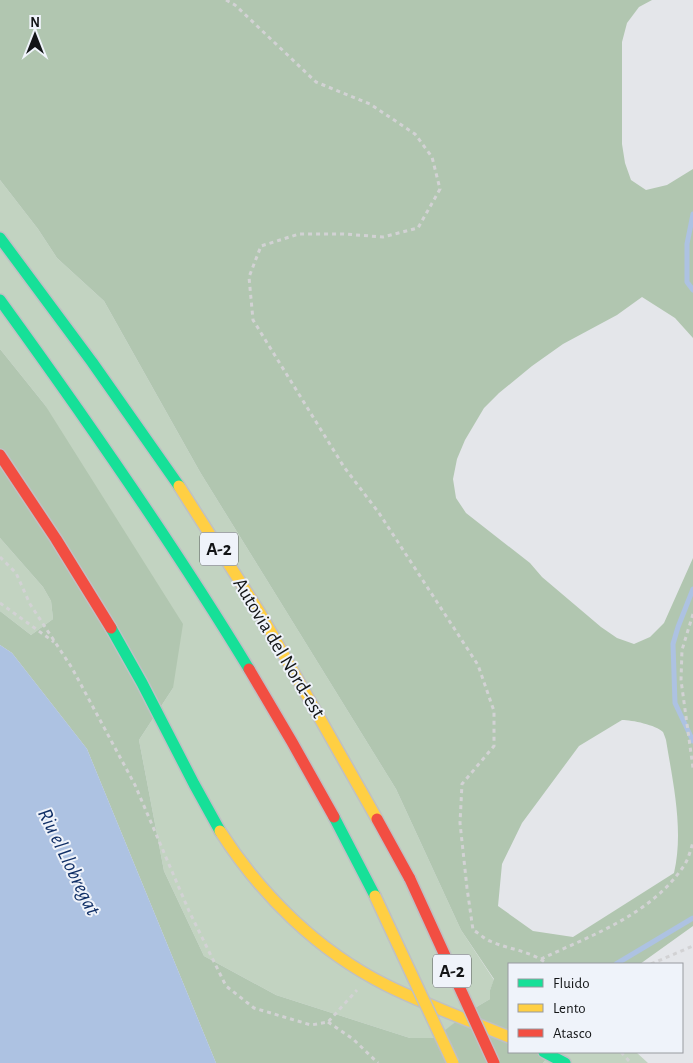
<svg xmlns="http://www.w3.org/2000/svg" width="693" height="1063" font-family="'Alegreya Sans',sans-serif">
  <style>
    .green { fill: #c2d3c1 }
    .forest { fill: #b1c6b0; fill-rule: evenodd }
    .water { fill: #adc2e2 }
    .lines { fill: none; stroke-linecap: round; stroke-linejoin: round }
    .stream { stroke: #adc2e2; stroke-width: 5 }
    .fast-casing { stroke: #bfc0c4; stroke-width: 14 }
    .slow-casing { stroke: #bfc0c4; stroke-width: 14 }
    .jam-casing { stroke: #bfc0c4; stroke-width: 14 }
    .path { stroke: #d2d2d4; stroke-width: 3; stroke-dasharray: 4 4; stroke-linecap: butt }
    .fast { stroke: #16e098; stroke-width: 11 }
    .slow { stroke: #ffcf43; stroke-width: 11 }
    .jam { stroke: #f24e42; stroke-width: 11 }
    .slow-bridge-casing { stroke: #bfc0c4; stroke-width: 14; stroke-linecap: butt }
    .jam-bridge-casing { stroke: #bfc0c4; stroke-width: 14; stroke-linecap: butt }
    .slow-bridge { stroke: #ffcf43; stroke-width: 11 }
    .jam-bridge { stroke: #f24e42; stroke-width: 11 }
    .labels { text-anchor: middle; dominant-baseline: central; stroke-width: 4; stroke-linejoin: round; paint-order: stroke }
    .shield { fill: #eff3fa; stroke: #55585b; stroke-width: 1 }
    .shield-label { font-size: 19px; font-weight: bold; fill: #131517 }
    .street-label { font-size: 20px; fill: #131517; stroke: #eff3fa }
    .water-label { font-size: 21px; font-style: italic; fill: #102f66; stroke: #eff3fa }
  </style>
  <rect width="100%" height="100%" fill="#e4e6ea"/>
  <!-- green -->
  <path class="green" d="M0,180L38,229L57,258L104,301L200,472L396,789L461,930L494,980L490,990V999L468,1012L435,1039L410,1038L276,995L204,956L164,871L139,740L173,688L45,405L0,349Z
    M0,538L43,587L51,601L53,619L31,635L0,611Z
    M552,1052H636L648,1063H543Z"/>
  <!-- forest -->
  <path class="forest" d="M0,0H652L639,7L627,23L622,42V144L625,163L631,180L646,190L667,185L693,169V338L675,318L642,297L617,315L563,344L532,366L499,393L484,408L465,440L457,459L453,479L456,498L466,513L530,563L542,577L601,627L617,638L634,644L650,637L664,623L693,558V926L640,964H509V1052H552L543,1063H216L87,749L12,653L0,645V611L31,635L53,619L51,601L43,587L0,538V349L45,405L183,624L173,688L139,740L164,871L204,956L276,995L410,1038H435L468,1012L490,999V990L494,979L461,930L396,789L200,472L104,301L57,258L38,229L0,180ZM622,720C632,720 656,725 663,732C664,734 665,737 666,740C673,783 684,830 674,873L573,937L533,931L498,906L502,864L522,823L579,746Z"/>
  <!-- water -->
  <path class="water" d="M0,645L12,653L87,749L216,1063H0Z"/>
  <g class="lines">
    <!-- stream -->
    <path class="stream" d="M693,214L687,244V282L693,290
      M693,589L678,627L673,644L675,703L693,741
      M616,964L693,918"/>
    <defs>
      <path id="fast" d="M0,238L92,362L179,486
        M0,300C87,420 172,542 249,669
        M111,628L142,683L194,784L220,831
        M334,817L375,896
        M544,1052L565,1063"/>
      <path id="slow" d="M179,486L260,613L377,819
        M220,831C261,895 318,951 386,985C426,1005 468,1020 509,1037"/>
      <path id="jam" d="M0,455L56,539L111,628
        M249,669L292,742L334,817
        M377,819L410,879"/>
    </defs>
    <!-- fast casing -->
    <use href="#fast" class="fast-casing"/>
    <!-- slow casing -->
    <use href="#slow" class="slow-casing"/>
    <!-- jam casing -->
    <use href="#jam" class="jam-casing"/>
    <!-- path -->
    <path class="path" d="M226,0L235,5L316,82L370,104L415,134L432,157L440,189L418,228L383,237L344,234H299L261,246L249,277L253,320L344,467L379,513L478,665L494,711V746L462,784L460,823L467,888L473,930C479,933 484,939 490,941C509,950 530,950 547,964
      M0,557L16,573L30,604L72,668L135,785L189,911L226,986L254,1008L311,1025L328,1022L357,990
      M0,603L54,642
      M693,614L682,650L681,680L693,768
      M541,959C592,935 653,914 685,864C689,857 691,849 693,842
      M651,964L693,946
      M328,1022L353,1039L378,1063
      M621,1052L631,1063"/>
    <!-- fast -->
    <use href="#fast" class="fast"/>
    <!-- slow -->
    <use href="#slow" class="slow"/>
    <!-- jam -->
    <use href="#jam" class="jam"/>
    <defs>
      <path id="slow-bridge" d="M375,896L453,1063"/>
      <path id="jam-bridge" d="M410,879L494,1063"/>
    </defs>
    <!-- slow-bridge casing -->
    <use href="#slow-bridge" class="slow-bridge-casing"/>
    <!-- jam-bridge casing -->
    <use href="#jam-bridge" class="jam-bridge-casing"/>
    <!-- slow-bridge -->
    <use href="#slow-bridge" class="slow-bridge"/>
    <!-- jam-bridge -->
    <use href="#jam-bridge" class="jam-bridge"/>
  </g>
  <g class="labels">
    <!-- shield labels -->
    <g class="shield">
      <rect x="200" y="532.5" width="38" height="33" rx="4"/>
      <rect x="433" y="954.5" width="38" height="33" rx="4"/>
    </g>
    <g class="shield-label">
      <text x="219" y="549">A-2</text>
      <text x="452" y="971">A-2</text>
    </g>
    <!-- street labels -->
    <g class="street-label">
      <text transform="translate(279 648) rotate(59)">Autovia del Nord-est</text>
    </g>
    <!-- water labels -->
    <g class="water-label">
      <text transform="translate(69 862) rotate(64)">Riu el Llobregat</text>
    </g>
  </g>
  <!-- legend -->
  <rect x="508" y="963" width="175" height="90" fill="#eff3fa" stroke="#979a9f"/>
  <rect x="518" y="979" width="25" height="8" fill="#16e098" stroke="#979a9f"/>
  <text x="553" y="988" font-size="15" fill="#131517">Fluido</text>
  <rect x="518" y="1004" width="25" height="8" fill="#ffcf43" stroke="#979a9f"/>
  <text x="553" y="1013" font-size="15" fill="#131517">Lento</text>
  <rect x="518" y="1029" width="25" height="8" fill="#f24e42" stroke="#979a9f"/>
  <text x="553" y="1038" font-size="15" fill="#131517">Atasco</text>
  <!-- north arrow -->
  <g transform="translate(35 35)" stroke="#eff3fa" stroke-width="4" paint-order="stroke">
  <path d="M0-4L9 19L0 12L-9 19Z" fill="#131517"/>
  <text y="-8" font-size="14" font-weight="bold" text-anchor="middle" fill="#131517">N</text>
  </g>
</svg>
